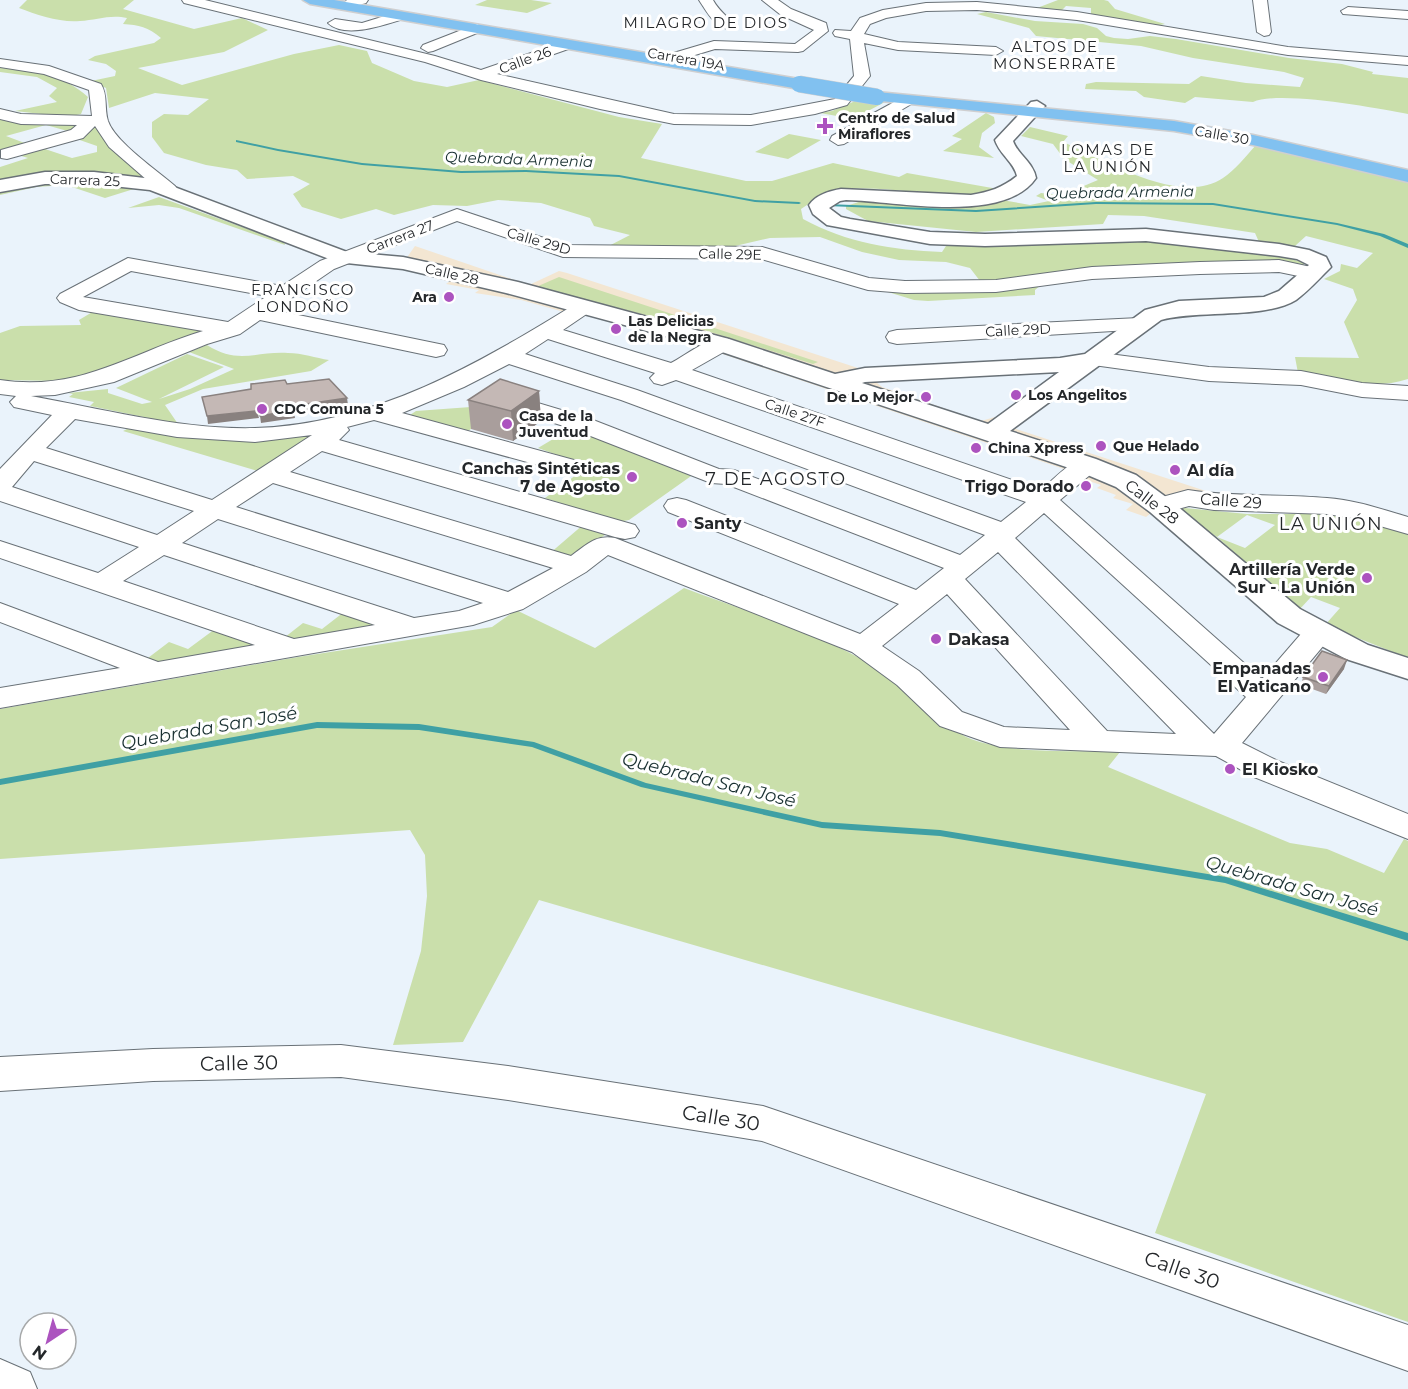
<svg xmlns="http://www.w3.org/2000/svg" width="1408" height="1389" font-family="Montserrat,sans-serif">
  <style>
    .commercial { fill: #f3e6d2 }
    .green { fill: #cadfab; fill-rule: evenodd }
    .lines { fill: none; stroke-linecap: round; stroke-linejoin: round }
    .stream { fill: #3fa0a4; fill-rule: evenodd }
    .minor-casing { stroke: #697177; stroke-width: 2 }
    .tertiary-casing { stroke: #697177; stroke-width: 3 }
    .primary-casing { stroke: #cfcfd0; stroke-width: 3 }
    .minor { fill: #fff; fill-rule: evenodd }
    .tertiary { fill: #fff; fill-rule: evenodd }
    .primary { fill: #81c1f0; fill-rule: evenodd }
    .primary-bridge-casing { stroke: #cfcfd0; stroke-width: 17; stroke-linecap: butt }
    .primary-bridge { stroke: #81c1f0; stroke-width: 16 }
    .wall { fill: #a99e9c }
    .shaded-wall { fill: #89817f }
    .building { fill: #c4b8b5; stroke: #89817f; stroke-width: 1.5 }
    .poi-dot { fill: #ac53bf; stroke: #fff; stroke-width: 2 }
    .labels { text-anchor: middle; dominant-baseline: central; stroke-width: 6; stroke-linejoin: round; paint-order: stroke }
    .far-street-label { font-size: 14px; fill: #24272a; stroke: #fff }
    .far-poi-label { font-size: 14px; font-weight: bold; fill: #24272a; stroke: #fff; text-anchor: start }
    .far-neighbourhood-label { font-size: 15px; letter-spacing: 1.5px; fill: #24272a; stroke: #fff }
    .far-water-label { font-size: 15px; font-style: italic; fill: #193031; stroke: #fff }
    .poi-label { font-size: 16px; font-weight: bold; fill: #24272a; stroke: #fff; text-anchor: end }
    .street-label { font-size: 16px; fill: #24272a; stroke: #fff }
    .neighbourhood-label { font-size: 18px; letter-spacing: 1.5px; fill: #24272a; stroke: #fff }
    .water-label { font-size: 18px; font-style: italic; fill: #193031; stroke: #fff }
    .near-street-label { font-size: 20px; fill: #24272a; stroke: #fff }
  </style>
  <rect width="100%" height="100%" fill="#eaf3fb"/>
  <!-- commercial -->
  <path class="commercial" d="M415,246L529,285L559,271L567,273L861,369L882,387L981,421L995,417L1017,424L1013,428L1215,494L1160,506L1146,517L1126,510L1133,504L1113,498L1116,495L1097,488L1101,485L1062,472L1064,469L702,347L589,314L582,317L521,300L475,293L479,290L446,284L457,276L403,263Z"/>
  <!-- green -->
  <path class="green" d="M27,0H134L123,9L194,29L242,18L268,30L224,52L138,68L182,85L294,54L339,45L367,51L372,63L414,81L447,87L479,80L619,117L662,124L641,158L746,181H772L833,163L899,177L907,173L998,189C946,208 861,172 816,199C811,202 806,206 801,209L803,219C847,243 893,250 942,252L948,243L1150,241L1272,254L1306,263L1301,267C1234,268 1166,266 1099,269C1058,271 1020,279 980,281L970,268L946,262L899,260L862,252L820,237L770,238L735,246L681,251L601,250L630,235L594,226L590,218L541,203L498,200L467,206L433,205L394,215L376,209L341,219L302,207L293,194L310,184L293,176L247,179L237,170L206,165L164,153L152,137V122L164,114L188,115L209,99L155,93L109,108L106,88L91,81L115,76L116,71L106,64L88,60L95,56L154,43L161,38C148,27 139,25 123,24L127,18C111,14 96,20 80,21C61,23 37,15 19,8Z
    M487,0H531L552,3L527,13L475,5Z
    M1058,0H1104L1108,1L1115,9L1165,24L1150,27L1091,16V8L1066,6L1060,12L1037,8Z
    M986,12L1035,21L1083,24L1097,28L1106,36L1114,38L1128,39L1150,36L1176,39L1289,58L1342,64L1373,72L1372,74L1408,78V114C1376,108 1280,90 1253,102L1195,97L1185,103L1144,97L1136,91L1085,89L1086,84L1096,82L1189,84L1201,76L1246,83L1300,87L1304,78L1284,72L1193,58L1141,46L1036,36L1029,28L977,14Z
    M0,68C32,69 64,75 88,97L81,114L68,117L15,111L57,102L49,96L57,88L37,77L0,72Z
    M860,99L885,102L868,111L878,113L865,121L820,113L832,111Z
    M986,113L994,117L995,123L982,133L979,147L994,158L943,151L962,139L952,136Z
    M0,118L79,124L71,132L46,125L6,136L30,145L5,151L0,149Z
    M95,125L109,148L147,177L91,172L0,181V167L28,158L18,155L39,147L72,158L97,152V146L71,137Z
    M1030,127L1068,136L1063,142C1105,160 1180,207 1223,178C1235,170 1246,156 1256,145L1408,181V379C1373,391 1334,379 1298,373L1295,357L1359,358L1344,322L1357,300L1353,289L1324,279L1340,271L1341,264L1357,268L1373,253L1306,236L1295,246L1259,242L1255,233L1144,216L1108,215L1103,224L976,232L868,221L846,209V206L862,201L1002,200L1030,205L1049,201L1036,196L1041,193L1067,196L1074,190L1098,180L1064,159L1053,144L1021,136Z
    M789,134L821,140L788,159L755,152Z
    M41,182H88L137,188L105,198L66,185L36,187L0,195V189Z
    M159,197L284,242L285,245L179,208L159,205L128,208Z
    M559,277L818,362L813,364L701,329L536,287Z
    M1047,280L1035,290V295L928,301L914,300L875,288Z
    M94,311L213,329L99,372L59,381L0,380V333L20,326L81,325L79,320Z
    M207,345C238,365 256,351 288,353C302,353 316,358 329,360L311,371L203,389L165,405L178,424L90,406L94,402L69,397L73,394L68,393L108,389V393L142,404L152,402L116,388L187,354L224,367L159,399L190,389L234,369L189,352Z
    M498,405L504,406L468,431L410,415L416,411Z
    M129,428L289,437L320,434L261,472L123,431Z
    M570,429C612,443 652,460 694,474L629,520L618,522L545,498L580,472L585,465L538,448Z
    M1185,508L1247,514H1316L1343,516L1408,533V658L1325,625L1340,608L1311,597L1299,610L1217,537L1181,513L1179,509ZM1247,515L1275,525L1245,548L1217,537Z
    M584,524L599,530L605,535C584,549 576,561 549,554Z
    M684,588C745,611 817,632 873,666C910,687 938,730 980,742C1022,754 1076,750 1120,752L1108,767L1290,843L1327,849L1384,873L1404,839L1408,841V1322L1155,1233L1206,1094L539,900L463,1042L393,1045L421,951L427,896L425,855L410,830L0,859V709L298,657L492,627L516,610L595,648Z
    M344,612L377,622L376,627L280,641L303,623L322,629Z
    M215,629L256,643L255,648L154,664L144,661L169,642L188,649Z"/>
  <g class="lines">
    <!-- stream -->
    <path class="stream" d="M236,140L278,149L362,163L461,171L526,170L619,175L755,200L799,202L801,203L799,204L755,202L619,177L526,172L461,173L362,165L278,151L236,142Z
      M1096,202L1213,203L1337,223L1384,234L1408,244V248L1380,236L1337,225L1213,205L1096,204L976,212L827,206L825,205L827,204L976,210Z
      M317,722L419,724L534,742L646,783L822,822L940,830L1226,877L1408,933V941L1225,883L940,836L822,828L641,787L532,747L419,730L317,728L0,785V779Z"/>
    <defs>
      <path id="minor" d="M182,0H205L435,56L481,70L569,40L576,44L574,47L497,74L674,114L751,115L835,99L854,76L850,39L835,36L833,33L835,30L851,31L860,18L883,10L926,3L977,2L1077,12L1288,47L1408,57V65L1288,55L1077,20L977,10L926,11L886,18L870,24L864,34L898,42L996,47L1003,51L996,55L898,50L864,43L870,76L847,105L815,114L751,125L674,124L600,109L481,80L425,62L184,3Z
        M347,0H368L366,3L351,7L344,3Z
        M699,0H713C719,11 728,17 736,26L734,29C717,32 707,12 699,0Z
        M762,0H778L791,9L826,23L828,31L803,51L798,52L715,49L675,61L668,57L670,54L714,41L795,44L814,30L781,15Z
        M1253,0H1267L1271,32L1269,35L1264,36L1257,32Z
        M1348,7L1408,11V19L1343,14L1341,11Z
        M398,12L403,13L405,16L403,19C384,25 345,39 328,23L335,19L362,23Z
        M477,24L484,28L482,31L433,51L428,52L421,48L423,45Z
        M0,59L49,66L101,84C108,95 104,108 108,121C115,142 158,171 175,186L178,190L175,194H163L109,147L95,126L83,138L7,159L1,158V150L71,130L77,125L21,124L0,119V109L21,114L92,116L89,90L44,74L0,67Z
        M907,95L915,100L913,103L844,144L838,145L830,140L832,136Z
        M457,209L565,245L762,247L869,278L905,281L996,280L1092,267L1200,262L1279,260L1320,269L1323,273L1320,277L1313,279L1279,272L1200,274L1092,279L996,292L905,293L868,290L761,259L563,257L457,221L334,269L274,310L444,345L447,350L444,355L436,357L260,320L240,334L207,344L114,382L55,395L31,396C103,409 182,430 255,428C376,424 478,364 577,303L584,301L591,303L595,307L591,311L563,330L671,363C688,354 710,335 729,339L732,344L729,349L692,370L1041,490C1057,477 1074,454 1096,460L1100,465L1096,470L1060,500L1262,679L1307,627L1318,624L1329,627L1333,633L1329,639L1242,743L1278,761L1408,814V839L1254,777L1216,756L1000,747L940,726L897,685L852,652L608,555L586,572L523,609L473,625L0,708V688L120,668L0,622V603L158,662L255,645L0,558V541L98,573L139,547L0,501V469L52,415L14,407L10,402L16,396L0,394V380C81,392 130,353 203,331L79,310L60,302L57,298L60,294L128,258L282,286L320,261ZM131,271L267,296L228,322L83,297ZM548,339L655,373L650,378L654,383L662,385L676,380L1026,502L1001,522L637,390L525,354ZM509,364L621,400L985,535L960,555L734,470L719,469L588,418L498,391L490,393L486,398L490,403L570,428L711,483L726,484L944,568L916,590L686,500L677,498L668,500L664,506L668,512L899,604L860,634L615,538C596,534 586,545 571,556L290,472L322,451L615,537L625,539L635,537L639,531L635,525L339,440L349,430L347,427L374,420L567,473L576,476L585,473L589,468L585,463L402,413L464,387ZM75,419L177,437L255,442L312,435L212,500L46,448ZM34,461L194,511L157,535L12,487ZM273,483L553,568L508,592L236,507ZM1044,513L1246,697L1214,734L1015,538ZM218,519L483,603L459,611L414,618L182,543ZM998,552L1176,734L1107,731L965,579ZM164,555L375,625L294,639L123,581ZM947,594L1070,730L1004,727L962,712L919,671L882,646Z
        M1139,318L1147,319L1150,324L1147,329L897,344L889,342L886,337L889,332L897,330Z
        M1094,352L1209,367L1301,371L1362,383L1408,386V400L1362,397L1301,385L1209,381L1086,364L1083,359L1086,354Z
        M1188,490C1234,497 1281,494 1327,498C1355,500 1381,509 1408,517V534L1352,518L1327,514L1214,510L1189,506L1160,514L1151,512L1147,506L1151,500Z
        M341,1045L508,1066L763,1106L1408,1325V1371L762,1141L508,1100L341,1077L153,1081L0,1091V1057L153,1049Z
        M0,1359L30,1372L37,1389H0Z"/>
      <path id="tertiary" d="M1037,101L1045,106L1013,141C1018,155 1033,162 1036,178C1004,225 895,201 846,200L840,201L829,208L841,217L850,219L930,232L985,234L1146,229L1279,244L1309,250L1326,257L1331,267L1327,271C1317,281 1307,292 1296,300C1266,319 1198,310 1161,320L1010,431L1096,459L1136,475L1170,500L1300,609L1368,645L1408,658V679L1346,659L1278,623L1150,512L1116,487L1078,471L713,349L506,293L403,269L337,262L150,190L94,184H45L0,192V180L45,172H94L153,179L347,252L403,257L518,282L729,339L835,374L865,368L1060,358L1085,354L1145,310L1179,301L1264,297L1279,291L1309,265L1297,259L1279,256L1146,241L985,246L930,244L827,225L813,214L809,205C816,195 829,191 841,189L971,195C989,192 1002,188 1017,176C1014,162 1000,155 995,140L1031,102ZM1059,372L988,424L862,383L865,382Z"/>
      <path id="primary" d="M303,0H334L799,79L807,84L799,89L310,4Z
        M877,92L1174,121L1253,135L1408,170V182L1253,145L1174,131L871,100L869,97L871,94Z"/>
    </defs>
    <!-- minor casing -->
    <use href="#minor" class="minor-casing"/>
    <!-- tertiary casing -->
    <use href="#tertiary" class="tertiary-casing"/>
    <!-- primary casing -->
    <use href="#primary" class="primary-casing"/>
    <!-- minor -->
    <use href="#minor" class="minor"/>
    <!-- tertiary -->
    <use href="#tertiary" class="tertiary"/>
    <!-- primary -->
    <use href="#primary" class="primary"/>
    <defs>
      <path id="primary-bridge" d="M799,84L877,97"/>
    </defs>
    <!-- primary-bridge casing -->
    <use href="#primary-bridge" class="primary-bridge-casing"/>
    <!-- primary-bridge -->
    <use href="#primary-bridge" class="primary-bridge"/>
  </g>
  <!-- wall -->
  <path class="wall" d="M539,391L541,421L513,441L471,429L468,400Z
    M1344,669L1326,694L1301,685L1303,677Z"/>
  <!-- shaded-wall -->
  <path class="shaded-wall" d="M539,391L541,421L513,441L511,411Z
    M347,398L348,405L294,413L295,418L261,423L260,416L292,406Z
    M257,411L259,418L208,424L207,416Z
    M1347,660L1344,669L1326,694L1329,686Z"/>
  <!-- building -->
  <path class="building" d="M329,379L347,398L292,406L294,410L260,416L257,411L207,416L202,397L251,389V384L285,380L287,384Z
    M500,379L539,391L511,411L468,400Z
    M1322,651L1347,660L1329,686L1303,677Z"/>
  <!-- markers -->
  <g class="poi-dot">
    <path d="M822 117h6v6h6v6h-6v6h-6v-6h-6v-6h6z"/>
    <circle cx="449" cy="297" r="6"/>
    <circle cx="616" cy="329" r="6"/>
    <circle cx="1016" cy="395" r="6"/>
    <circle cx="926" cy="397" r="6"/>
    <circle cx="262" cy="409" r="6"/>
    <circle cx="507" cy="424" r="6"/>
    <circle cx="1101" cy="446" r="6"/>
    <circle cx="976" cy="448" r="6"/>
    <circle cx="1175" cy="470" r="6"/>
    <circle cx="632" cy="477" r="6"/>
    <circle cx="1086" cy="486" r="6"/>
    <circle cx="682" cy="523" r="6"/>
    <circle cx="1367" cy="578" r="6"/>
    <circle cx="936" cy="639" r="6"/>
    <circle cx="1323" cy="677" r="6"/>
    <circle cx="1230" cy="769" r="6"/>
  </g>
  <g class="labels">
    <!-- far-street labels -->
    <g class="far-street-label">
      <text transform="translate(686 59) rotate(10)">Carrera 19A</text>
      <text transform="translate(525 60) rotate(-20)">Calle 26</text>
      <text transform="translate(1222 135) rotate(10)">Calle 30</text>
      <text transform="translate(85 180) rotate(2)">Carrera 25</text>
      <text transform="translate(400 237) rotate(-21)">Carrera 27</text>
      <text transform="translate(539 241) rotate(16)">Calle 29D</text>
      <text transform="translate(730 254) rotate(1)">Calle 29E</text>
      <text transform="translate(452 274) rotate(13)">Calle 28</text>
      <text transform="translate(1018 330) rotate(-3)">Calle 29D</text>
      <text transform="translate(795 413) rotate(19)">Calle 27F</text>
    </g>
    <!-- far-poi labels -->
    <g class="far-poi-label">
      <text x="838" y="118">Centro de Salud<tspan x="838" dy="16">Miraflores</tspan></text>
      <text x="437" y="297" text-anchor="end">Ara</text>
      <text x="628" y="321">Las Delicias<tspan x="628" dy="16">de la Negra</tspan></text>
      <text x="1028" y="395">Los Angelitos</text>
      <text x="914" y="397" text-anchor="end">De Lo Mejor</text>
      <text x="274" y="409">CDC Comuna 5</text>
      <text x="519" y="416">Casa de la<tspan x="519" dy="16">Juventud</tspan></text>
      <text x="1113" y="446">Que Helado</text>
      <text x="988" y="448">China Xpress</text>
    </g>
    <!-- far-neighbourhood labels -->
    <g class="far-neighbourhood-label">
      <text x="706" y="22">MILAGRO DE DIOS</text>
      <text x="1055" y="46">ALTOS DE<tspan x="1055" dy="17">MONSERRATE</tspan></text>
      <text x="1108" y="149">LOMAS DE<tspan x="1108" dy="17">LA UNIÓN</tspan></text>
      <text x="303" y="289">FRANCISCO<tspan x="303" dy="17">LONDOÑO</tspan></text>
    </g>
    <!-- far-water labels -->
    <g class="far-water-label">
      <text transform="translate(519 159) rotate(2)">Quebrada Armenia</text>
      <text transform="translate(1120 192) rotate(-1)">Quebrada Armenia</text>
    </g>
    <!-- poi labels -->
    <g class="poi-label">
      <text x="620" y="468">Canchas Sintéticas<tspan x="620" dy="18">7 de Agosto</tspan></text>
      <text x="1187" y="470" text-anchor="start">Al día</text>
      <text x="1074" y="486">Trigo Dorado</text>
      <text x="694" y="523" text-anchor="start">Santy</text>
      <text x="1355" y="569">Artillería Verde<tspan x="1355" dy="18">Sur - La Unión</tspan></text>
      <text x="948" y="639" text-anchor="start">Dakasa</text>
      <text x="1311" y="668">Empanadas<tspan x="1311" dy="18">El Vaticano</tspan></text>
      <text x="1242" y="769" text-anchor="start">El Kiosko</text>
    </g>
    <!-- street labels -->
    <g class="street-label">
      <text transform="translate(1231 501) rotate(4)">Calle 29</text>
      <text transform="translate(1152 502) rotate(37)">Calle 28</text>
    </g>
    <!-- neighbourhood labels -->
    <g class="neighbourhood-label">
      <text x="776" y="479">7 DE AGOSTO</text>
      <text x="1331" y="524">LA UNIÓN</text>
    </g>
    <!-- water labels -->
    <g class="water-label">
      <text transform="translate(209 728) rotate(-10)">Quebrada San José</text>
      <text transform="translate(709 780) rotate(14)">Quebrada San José</text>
      <text transform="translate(1292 886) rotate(16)">Quebrada San José</text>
    </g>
    <!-- near-street labels -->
    <g class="near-street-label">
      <text transform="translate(239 1063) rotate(-1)">Calle 30</text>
      <text transform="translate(721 1118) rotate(9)">Calle 30</text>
      <text transform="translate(1182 1270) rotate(19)">Calle 30</text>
    </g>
  </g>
  <!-- north arrow -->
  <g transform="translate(48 1341) rotate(216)"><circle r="28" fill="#ffffff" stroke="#a7a9aa" stroke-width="1.5"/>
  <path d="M0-4.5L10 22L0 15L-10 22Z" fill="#ac53bf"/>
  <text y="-9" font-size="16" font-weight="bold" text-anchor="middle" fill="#24272a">N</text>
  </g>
</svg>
